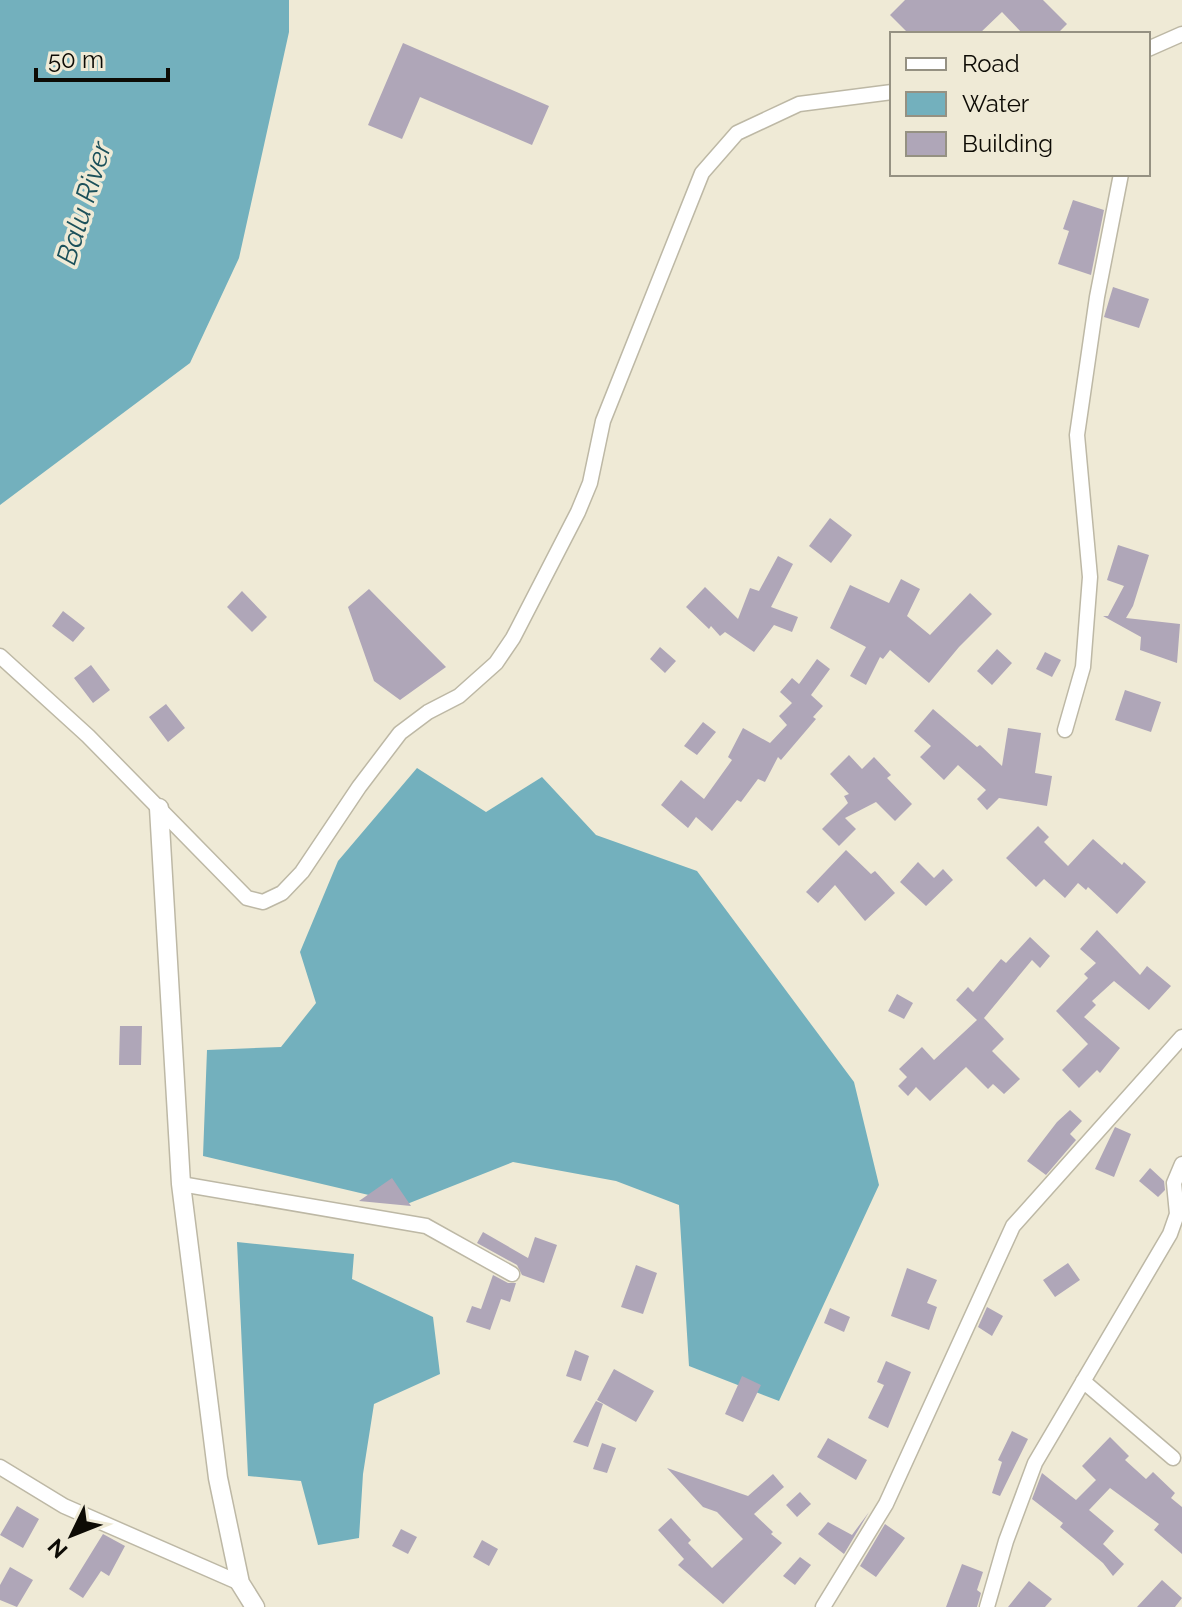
<svg xmlns="http://www.w3.org/2000/svg" width="1182" height="1607" font-family="Raleway,sans-serif">
  <style>
    .water { fill: #73b0bd }
    .building { fill: #afa6b8 }
    .lines { fill: none; stroke-linecap: round; stroke-linejoin: round }
    .minor-casing { stroke: #bdb8a5; stroke-width: 17 }
    .tertiary-casing { stroke: #bdb8a5; stroke-width: 21 }
    .minor { stroke: #fff; stroke-width: 14 }
    .tertiary { stroke: #fff; stroke-width: 18 }
    .labels { text-anchor: middle; dominant-baseline: central; stroke-width: 7; stroke-linejoin: round; paint-order: stroke }
    .water-label { font-size: 28px; font-style: italic; fill: #1b505a; stroke: #efead6 }
  </style>
  <rect width="100%" height="100%" fill="#efead6"/>
  <!-- water -->
  <path class="water" d="M0,0H289V32L239,258L190,363L0,505Z
    M417,768L486,812L542,777L596,835L697,871L854,1082L879,1185L779,1401L689,1366L679,1205L616,1181L513,1162L407,1204L203,1156L207,1050L281,1047L316,1003L300,952L338,861Z
    M237,1242L354,1254L352,1279L433,1317L440,1374L374,1404L363,1474L359,1538L318,1545L301,1481L248,1476Z"/>
  <!-- building -->
  <path class="building" d="M905,0H1043L1067,24L1057,34H1023L1002,12L979,34H909L890,15Z
    M403,43L549,106L532,145L420,97L402,139L368,125Z
    M1073,200L1104,210L1091,275L1058,264L1069,231L1063,229Z
    M1113,287L1149,299L1139,328L1104,317Z
    M830,518L852,535L831,563L809,546Z
    M1118,545L1149,555L1133,606L1126,618L1180,624L1177,663L1140,650L1141,637L1103,616H1108L1124,586L1107,580Z
    M778,556L793,564L771,607L798,617L792,632L774,625L754,652L725,632L720,636L711,626L709,629L686,607L705,587L738,619L750,588L759,591Z
    M901,579L920,589L907,616L930,635L970,593L992,614L959,647L929,683L890,650L883,659L880,657L866,685L850,676L866,647L830,628L850,585L889,603Z
    M369,589L446,667L400,700L374,681L348,607Z
    M242,591L267,617L252,632L227,607Z
    M63,611L85,628L73,642L52,626Z
    M660,647L676,661L665,673L650,659Z
    M997,649L1012,663L992,685L977,671Z
    M1045,652L1061,660L1052,677L1036,669Z
    M817,659L830,669L811,695L823,706L813,717L816,719L781,760L778,757L765,782L758,779L741,802L737,800L712,831L696,817L688,828L661,805L681,780L704,799L732,760L728,757L743,728L770,743L787,725L779,716L792,703L780,692L792,678L799,684Z
    M91,665L110,690L93,703L74,678Z
    M1125,690L1161,702L1151,732L1115,720Z
    M166,704L185,728L168,742L149,717Z
    M933,709L977,747L980,745L1002,766L1008,728L1041,733L1035,773L1052,776L1047,806L999,798L987,810L977,799L986,790L958,765L944,780L920,757L931,746L914,731Z
    M703,722L716,732L697,755L684,746Z
    M849,755L862,769L874,757L891,775L887,778L912,804L895,821L876,802L845,818L856,829L839,846L822,829L848,803L844,796L849,794L830,774Z
    M1038,826L1049,837L1044,842L1068,866L1093,839L1122,865L1124,862L1146,882L1117,914L1088,887L1086,890L1078,883L1065,898L1044,879L1036,887L1006,858Z
    M846,850L871,874L875,871L895,893L865,921L835,885L818,903L806,892Z
    M918,862L934,878L943,869L953,880L926,906L900,882Z
    M1097,930L1140,975L1147,966L1171,986L1149,1010L1114,981L1092,1001L1096,1005L1084,1017L1120,1048L1100,1073L1097,1070L1079,1088L1062,1070L1088,1044L1056,1011L1088,978L1084,974L1096,963L1080,949Z
    M1030,937L1050,956L1040,968L1032,960L984,1018L1004,1039L992,1051L1020,1079L1004,1094L993,1084L988,1089L966,1067L930,1101L916,1087L908,1096L898,1086L907,1077L899,1069L922,1047L934,1060L977,1020L956,1000L968,987L973,992L1001,959L1006,963Z
    M897,994L913,1003L904,1019L888,1011Z
    M120,1026H142L141,1065H119Z
    M1070,1110L1082,1121L1070,1134L1076,1140L1046,1175L1027,1161L1057,1122Z
    M1115,1127L1131,1134L1114,1177L1095,1169Z
    M1150,1168L1164,1181L1165,1190L1158,1197L1139,1181Z
    M392,1178L411,1206L359,1201Z
    M483,1232L528,1258L535,1237L557,1245L544,1283L522,1275L517,1265L477,1243Z
    M1068,1263L1080,1280L1055,1297L1043,1280Z
    M636,1265L657,1273L643,1314L621,1307Z
    M907,1268L937,1280L927,1303L937,1307L929,1330L891,1316Z
    M493,1275L508,1283H516L510,1302L501,1299L490,1330L466,1322L472,1306L481,1309Z
    M987,1307L1003,1316L992,1336L978,1327Z
    M830,1308L850,1317L844,1332L824,1323Z
    M575,1350L589,1356L581,1381L566,1376Z
    M886,1361L911,1372L888,1428L868,1418L884,1385L877,1382Z
    M614,1369L654,1391L636,1422L597,1400Z
    M742,1376L761,1385L743,1422L725,1414Z
    M596,1401L603,1404L588,1447L573,1442Z
    M1012,1431L1028,1439L1000,1496L992,1493L1002,1462L998,1460Z
    M1110,1437L1129,1456L1125,1460L1146,1479L1153,1472L1175,1493L1171,1498L1182,1507V1554L1154,1530L1159,1524L1110,1488L1089,1510L1114,1531L1103,1544L1124,1564L1113,1576L1103,1563L1060,1527L1063,1523L1032,1499L1042,1473L1076,1500L1096,1480L1082,1466Z
    M828,1438L867,1460L856,1480L817,1457Z
    M602,1443L616,1448L607,1473L593,1469Z
    M667,1468L748,1496L773,1474L784,1487L754,1514L773,1532L771,1534L782,1543L723,1604L678,1565L684,1559L658,1530L671,1518L691,1540L688,1543L712,1568L743,1539L717,1512L703,1507Z
    M800,1492L811,1504L797,1517L786,1505Z
    M17,1506L39,1519L23,1548L0,1535Z
    M869,1512L844,1554L818,1534L828,1522L852,1535Z
    M885,1524L905,1538L876,1577L860,1566Z
    M401,1529L417,1537L408,1554L392,1546Z
    M103,1534L125,1546L109,1576L101,1571L83,1598L69,1589Z
    M482,1540L498,1549L489,1566L473,1557Z
    M800,1557L811,1565L795,1585L783,1576Z
    M962,1564L983,1572L977,1590L981,1593L977,1607H946Z
    M10,1567L33,1580L17,1607L0,1600V1585Z
    M1162,1580L1182,1598L1175,1607H1137Z
    M1029,1581L1052,1599L1045,1607H1008Z"/>
  <g class="lines">
    <defs>
      <path id="minor" d="M1148,49L1182,34
        M0,656L88,736L247,898L263,902L282,893L302,872L359,787L400,733L428,712L459,696L496,663L513,638L578,512L590,483L603,421L702,173L737,133L799,104L892,92
        M1065,730L1083,667L1090,577L1077,435L1097,297L1121,174
        M181,1184L426,1226L512,1274
        M1083,1381L1173,1458
        M0,1467L64,1506L240,1583
        M823,1607L886,1504L1013,1226L1182,1037
        M987,1607L1006,1541L1035,1463L1170,1234L1177,1214L1174,1183L1182,1164"/>
      <path id="tertiary" d="M159,808L181,1184L218,1478L240,1583L255,1607"/>
    </defs>
    <!-- minor casing -->
    <use href="#minor" class="minor-casing"/>
    <!-- tertiary casing -->
    <use href="#tertiary" class="tertiary-casing"/>
    <!-- minor -->
    <use href="#minor" class="minor"/>
    <!-- tertiary -->
    <use href="#tertiary" class="tertiary"/>
  </g>
  <g class="labels">
    <!-- water labels -->
    <g class="water-label">
      <text transform="translate(84 203) rotate(-73)">Balu River</text>
    </g>
  </g>
  <!-- legend -->
  <rect x="890" y="32" width="260" height="144" fill="#efead6" stroke="#959182" stroke-width="2"/>
  <rect x="906" y="58" width="40" height="12" fill="#ffffff" stroke="#959182" stroke-width="2"/>
  <text x="962" y="72" font-size="24" fill="#0d0b05">Road</text>
  <rect x="906" y="92" width="40" height="24" fill="#73b0bd" stroke="#959182" stroke-width="2"/>
  <text x="962" y="112" font-size="24" fill="#0d0b05">Water</text>
  <rect x="906" y="132" width="40" height="24" fill="#afa6b8" stroke="#959182" stroke-width="2"/>
  <text x="962" y="152" font-size="24" fill="#0d0b05">Building</text>
  <!-- north arrow -->
  <g transform="translate(72 1535) rotate(227)" stroke="#efead6" stroke-width="6" paint-order="stroke">
  <path d="M0-6L14 30L0 20L-14 30Z" fill="#0d0b05"/>
  <text y="-12" font-size="22" font-weight="bold" text-anchor="middle" fill="#0d0b05">N</text>
  </g>
  <!-- scale -->
  <path d="M36 68v12h132v-12" fill="none" stroke="#0d0b05" stroke-width="4"/>
  <text x="48" y="68" font-size="24" fill="#0d0b05" stroke="#efead6" stroke-width="6" paint-order="stroke">50 m</text>
</svg>
